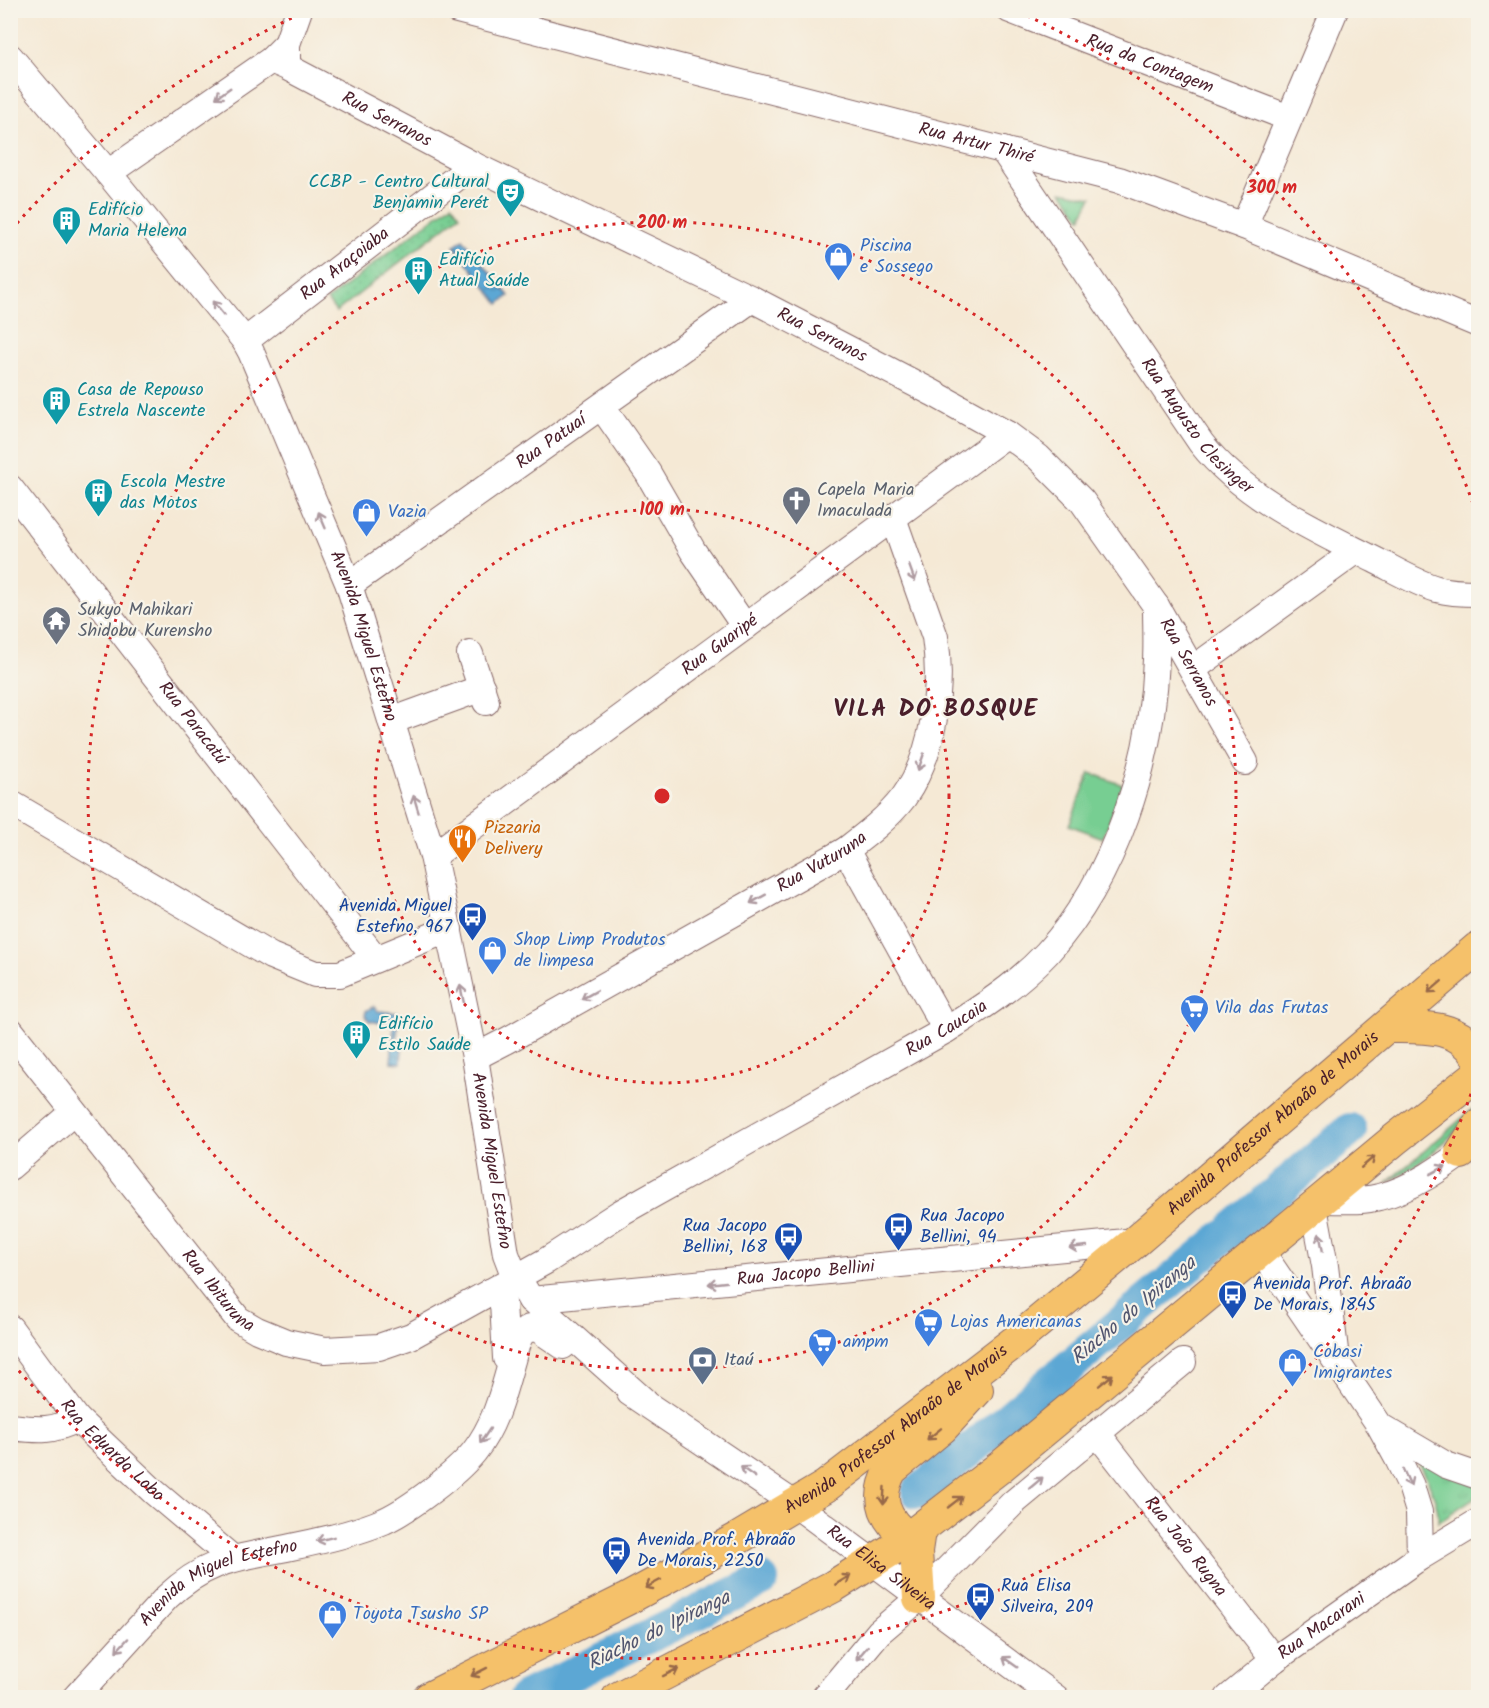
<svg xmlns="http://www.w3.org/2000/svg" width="1489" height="1708" font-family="Kalam,sans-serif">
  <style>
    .grass { fill: #77ce92; stroke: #60765e; stroke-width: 1.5 }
    .park { fill: url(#park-tufts); stroke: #60765e; stroke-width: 1.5 }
    .garden { fill: url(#garden-dots); stroke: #60765e; stroke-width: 1.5 }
    .water { fill: url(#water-ripples); stroke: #526380; stroke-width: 1.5 }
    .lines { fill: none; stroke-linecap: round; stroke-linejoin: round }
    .river { stroke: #5ba7d4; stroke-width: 34 }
    .minor-casing { stroke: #866666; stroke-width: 28 }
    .major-casing { stroke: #866666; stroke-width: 34 }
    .minor { stroke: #fff; stroke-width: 26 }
    .major { stroke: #f5c16b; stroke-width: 32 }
    .oneway { stroke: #ae9aa0 }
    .oneway2 { stroke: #976848 }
    .ring { fill: none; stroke: #d62828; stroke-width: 3; stroke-dasharray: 3 6 }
    .labels { text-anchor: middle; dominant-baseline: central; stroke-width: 4.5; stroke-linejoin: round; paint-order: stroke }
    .street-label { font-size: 18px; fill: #4a1f2b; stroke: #f7f3e8 }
    .culture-label { font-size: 18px; fill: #0d838f; stroke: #f7f3e8; text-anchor: start }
    .shop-label { font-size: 18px; fill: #366cbe; stroke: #f7f3e8; text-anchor: start }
    .worship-label { font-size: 18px; fill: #5b616d; stroke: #f7f3e8; text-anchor: start }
    .food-label { font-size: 18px; fill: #c56008; stroke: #f7f3e8; text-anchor: start }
    .transit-label { font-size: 18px; fill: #164399; stroke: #f7f3e8; text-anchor: start }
    .service-label { font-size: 18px; fill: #4e5e75; stroke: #f7f3e8; text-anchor: start }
    .water-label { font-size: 20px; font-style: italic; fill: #51556f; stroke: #f7f3e8 }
    .district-label { font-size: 24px; font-weight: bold; letter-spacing: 1.5px; fill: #4a1f2b; stroke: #f7f3e8 }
    .centre { fill: #d62828; stroke: #f7f3e8; stroke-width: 3 }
    .ring-label { font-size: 18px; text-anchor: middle; font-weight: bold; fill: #d62828; stroke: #f7f3e8; stroke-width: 4.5; stroke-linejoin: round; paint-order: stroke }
  </style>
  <defs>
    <pattern id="park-tufts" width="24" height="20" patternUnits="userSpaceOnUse" patternTransform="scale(1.5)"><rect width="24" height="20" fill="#77ce92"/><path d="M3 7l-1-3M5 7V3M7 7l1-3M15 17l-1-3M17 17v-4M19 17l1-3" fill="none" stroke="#68b07e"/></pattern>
    <pattern id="garden-dots" width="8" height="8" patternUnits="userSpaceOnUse" patternTransform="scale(1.5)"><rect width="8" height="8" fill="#77ce92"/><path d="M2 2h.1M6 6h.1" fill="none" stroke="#68b07e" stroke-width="1.8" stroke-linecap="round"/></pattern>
    <pattern id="water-ripples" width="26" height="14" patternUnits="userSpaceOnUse" patternTransform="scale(1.5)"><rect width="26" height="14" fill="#5ba7d4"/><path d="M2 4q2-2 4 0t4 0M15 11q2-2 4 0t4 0" fill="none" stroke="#4d87ac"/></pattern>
  </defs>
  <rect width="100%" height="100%" fill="#f7f3e8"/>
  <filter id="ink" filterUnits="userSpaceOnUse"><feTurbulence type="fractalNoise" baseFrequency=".0167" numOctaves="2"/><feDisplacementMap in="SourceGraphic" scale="12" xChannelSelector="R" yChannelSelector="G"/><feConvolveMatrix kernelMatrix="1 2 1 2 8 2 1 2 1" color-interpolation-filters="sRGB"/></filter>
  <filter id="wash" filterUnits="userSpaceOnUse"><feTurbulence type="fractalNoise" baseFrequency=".008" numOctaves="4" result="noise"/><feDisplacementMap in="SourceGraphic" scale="24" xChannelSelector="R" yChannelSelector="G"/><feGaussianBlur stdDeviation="1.35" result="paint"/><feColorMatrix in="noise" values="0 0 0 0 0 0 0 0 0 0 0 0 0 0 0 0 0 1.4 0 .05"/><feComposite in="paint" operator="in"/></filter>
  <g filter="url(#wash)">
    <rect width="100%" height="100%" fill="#f5e9d5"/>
    <!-- grass -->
    <path class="grass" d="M1090,773L1123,785L1103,838L1069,825Z"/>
    <!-- park -->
    <path class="park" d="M1062,191L1092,197L1081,218Z
      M1475,1107C1457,1136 1417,1167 1387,1183Z
      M1411,1447L1478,1481V1495L1438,1522C1441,1502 1420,1465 1411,1447Z"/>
    <!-- garden -->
    <path class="garden" d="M452,204L460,215L336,312L327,300Z"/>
    <!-- water -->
    <path class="water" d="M463,239L509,296L499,304L454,246Z
      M374,1006L378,1011L399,1013L396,1047L402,1049L401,1063L391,1062L394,1025L369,1021L365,1015L366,1011Z"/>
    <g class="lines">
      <!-- river -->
      <path class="river" d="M918,1492L981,1441L1350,1130
        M525,1698L762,1580"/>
    </g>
  </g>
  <g filter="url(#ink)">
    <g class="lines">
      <defs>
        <g id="minor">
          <path id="s1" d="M457,10L1119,180L1244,226L1478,324"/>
          <path id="s2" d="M1010,10L1289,118"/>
          <path id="s3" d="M10,57L108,173L245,341L251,352L349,585L433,856L475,1057L506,1254L511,1267L531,1300L644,1401"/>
          <path id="s4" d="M271,60L287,67L473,165L752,299L933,393L1007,434L1038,457L1082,501L1156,606L1245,762"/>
          <path d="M287,60V44L299,10"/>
          <path id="s5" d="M1003,150L1201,443C1244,498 1314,529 1375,560C1395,570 1416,583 1437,589C1451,593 1465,593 1478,593"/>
          <path d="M108,173L271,60L287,44"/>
          <path d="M1244,226L1335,10"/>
          <path id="s6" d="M245,341L473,165"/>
          <path d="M602,407L648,473L693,551L745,627"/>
          <path id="s7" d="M10,488L376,959"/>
          <path id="s8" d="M349,585L752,299"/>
          <path d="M470,654L486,702"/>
          <path d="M1193,669L1356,551"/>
          <path d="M391,721L482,688"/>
          <path d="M10,803L271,956L315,974H340L449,929"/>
          <path d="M846,850L946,1030"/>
          <path id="s9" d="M433,856L1007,434"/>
          <path id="s10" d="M10,1030L238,1319L257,1330L286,1342L325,1350L379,1347L411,1336L546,1261L620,1213L946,1030C982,1008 1018,984 1047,953C1116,877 1152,761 1156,660C1157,642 1156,624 1156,606"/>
          <path id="s11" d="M475,1057L508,1040L846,850C867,834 888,818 904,797C934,754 943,687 935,637L893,518"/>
          <path d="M10,1167L74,1112"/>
          <path d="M1323,1200C1342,1200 1361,1202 1379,1197C1416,1188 1448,1163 1478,1141"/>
          <path d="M1314,1207L1325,1266L1336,1359"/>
          <path d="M1261,1251L1380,1426L1398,1459L1411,1486L1419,1512L1420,1557"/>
          <path d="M490,1292L503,1302L506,1358"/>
          <path id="s12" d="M531,1300L1136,1241"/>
          <path id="s13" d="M10,1328L77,1419L154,1492L232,1558"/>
          <path id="s14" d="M630,1393L796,1505L1056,1698"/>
          <path d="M10,1427C38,1430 53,1432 77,1419"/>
          <path d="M1383,1428L1446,1465L1478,1476"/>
          <path id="s15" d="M1097,1433L1274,1660"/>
          <path id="s16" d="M75,1698L167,1597C209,1558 239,1558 291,1547C321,1541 356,1533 384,1521C410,1509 456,1474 474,1452C495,1425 502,1396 511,1364C514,1354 516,1343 521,1334L529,1328L538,1329L563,1346"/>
          <path d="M824,1698L879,1632L919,1598L1013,1503L1183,1362"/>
          <path id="s17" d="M1228,1698L1274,1660L1420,1557L1478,1522"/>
        </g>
        <g id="major">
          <path d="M1389,1027C1421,1027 1460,1024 1478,1057"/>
          <path d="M1461,1153L1478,1126"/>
          <path d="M919,1531L916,1551L919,1598"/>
          <path d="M908,1538C884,1519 875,1499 891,1470L942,1428L977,1390"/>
          <path id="s18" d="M429,1698L627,1599L737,1539L826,1486L1013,1343L1136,1241L1478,948"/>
          <path d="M618,1698L834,1586L898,1546L1000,1467L1394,1140L1478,1074"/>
        </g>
      </defs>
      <!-- minor casing -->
      <use href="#minor" class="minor-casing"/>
      <!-- major casing -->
      <use href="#major" class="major-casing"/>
      <!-- minor -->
      <use href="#minor" class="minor"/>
      <!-- major -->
      <use href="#major" class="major"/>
    </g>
    <!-- one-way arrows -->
    <defs><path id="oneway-shaft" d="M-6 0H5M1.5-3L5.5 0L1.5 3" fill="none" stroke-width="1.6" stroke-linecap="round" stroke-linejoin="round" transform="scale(1.5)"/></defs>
    <g class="oneway">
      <use href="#oneway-shaft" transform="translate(223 93) rotate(145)"/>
      <use href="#oneway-shaft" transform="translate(218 308) rotate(-129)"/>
      <use href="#oneway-shaft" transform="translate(322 520) rotate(-113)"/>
      <use href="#oneway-shaft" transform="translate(912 573) rotate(70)"/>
      <use href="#oneway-shaft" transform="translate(921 762) rotate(109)"/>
      <use href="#oneway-shaft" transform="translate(416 804) rotate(-107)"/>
      <use href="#oneway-shaft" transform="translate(758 899) rotate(151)"/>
      <use href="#oneway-shaft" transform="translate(462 994) rotate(-102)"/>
      <use href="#oneway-shaft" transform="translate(589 995) rotate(151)"/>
      <use href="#oneway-shaft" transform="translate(1438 1170) rotate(-28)"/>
      <use href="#oneway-shaft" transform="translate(1321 1242) rotate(-101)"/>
      <use href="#oneway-shaft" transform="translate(1078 1247) rotate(174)"/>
      <use href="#oneway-shaft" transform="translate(717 1283) rotate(174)"/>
      <use href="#oneway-shaft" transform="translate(485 1436) rotate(124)"/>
      <use href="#oneway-shaft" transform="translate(748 1472) rotate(-145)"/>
      <use href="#oneway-shaft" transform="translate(1407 1478) rotate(65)"/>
      <use href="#oneway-shaft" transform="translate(1036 1483) rotate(-40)"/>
      <use href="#oneway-shaft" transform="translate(325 1539) rotate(166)"/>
      <use href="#oneway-shaft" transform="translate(122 1645) rotate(133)"/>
      <use href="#oneway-shaft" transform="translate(862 1653) rotate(130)"/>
      <use href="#oneway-shaft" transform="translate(1010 1662) rotate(-145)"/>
    </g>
    <g class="oneway2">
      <use href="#oneway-shaft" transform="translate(1435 987) rotate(139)"/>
      <use href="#oneway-shaft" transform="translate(1368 1162) rotate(-40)"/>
      <use href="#oneway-shaft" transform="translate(1106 1380) rotate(-39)"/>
      <use href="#oneway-shaft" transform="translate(934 1434) rotate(141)"/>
      <use href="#oneway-shaft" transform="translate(884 1496) rotate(93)"/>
      <use href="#oneway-shaft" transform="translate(955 1502) rotate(-38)"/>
      <use href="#oneway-shaft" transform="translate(843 1580) rotate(-31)"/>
      <use href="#oneway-shaft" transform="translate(653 1584) rotate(152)"/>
      <use href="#oneway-shaft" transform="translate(479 1672) rotate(153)"/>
      <use href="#oneway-shaft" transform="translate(671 1672) rotate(-27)"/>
    </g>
  </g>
  <!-- distance rings -->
  <g class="ring">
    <circle cx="662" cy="796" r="287"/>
    <circle cx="662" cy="796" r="574"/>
    <path d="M1477 1077A862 862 0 0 1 11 1362M11 230A862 862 0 0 1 305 12M1019 12A862 862 0 0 1 1477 515"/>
  </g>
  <!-- icons -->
  <defs>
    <symbol id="theatre-pin" viewBox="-11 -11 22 30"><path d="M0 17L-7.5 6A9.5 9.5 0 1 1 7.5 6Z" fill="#0f9aa8" stroke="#f7f3e8"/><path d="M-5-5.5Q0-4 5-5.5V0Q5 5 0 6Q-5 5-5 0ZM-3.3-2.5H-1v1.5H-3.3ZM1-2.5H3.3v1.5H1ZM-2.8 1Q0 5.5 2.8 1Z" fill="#fff"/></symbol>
    <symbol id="building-pin" viewBox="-11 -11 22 30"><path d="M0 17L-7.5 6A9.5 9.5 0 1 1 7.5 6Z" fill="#0f9aa8" stroke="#f7f3e8"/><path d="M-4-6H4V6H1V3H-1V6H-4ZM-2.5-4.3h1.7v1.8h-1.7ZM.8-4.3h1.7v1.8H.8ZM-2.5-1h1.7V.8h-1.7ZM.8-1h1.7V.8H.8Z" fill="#fff"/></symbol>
    <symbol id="shop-pin" viewBox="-11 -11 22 30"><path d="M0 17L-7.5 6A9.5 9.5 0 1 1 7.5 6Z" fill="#3f7fe0" stroke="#f7f3e8"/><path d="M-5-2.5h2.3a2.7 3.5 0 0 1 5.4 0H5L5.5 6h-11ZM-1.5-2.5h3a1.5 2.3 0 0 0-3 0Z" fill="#fff"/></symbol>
    <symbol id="church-pin" viewBox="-11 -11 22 30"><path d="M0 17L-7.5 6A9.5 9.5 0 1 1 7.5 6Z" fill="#6b7280" stroke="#f7f3e8"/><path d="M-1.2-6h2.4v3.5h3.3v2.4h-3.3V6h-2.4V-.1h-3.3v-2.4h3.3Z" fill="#fff"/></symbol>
    <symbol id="temple-pin" viewBox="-11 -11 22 30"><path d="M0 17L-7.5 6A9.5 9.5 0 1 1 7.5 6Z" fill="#6b7280" stroke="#f7f3e8"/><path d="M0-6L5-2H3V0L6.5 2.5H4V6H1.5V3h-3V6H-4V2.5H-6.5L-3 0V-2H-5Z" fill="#fff"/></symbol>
    <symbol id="restaurant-pin" viewBox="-11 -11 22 30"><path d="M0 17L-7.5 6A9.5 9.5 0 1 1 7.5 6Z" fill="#e8710a" stroke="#f7f3e8"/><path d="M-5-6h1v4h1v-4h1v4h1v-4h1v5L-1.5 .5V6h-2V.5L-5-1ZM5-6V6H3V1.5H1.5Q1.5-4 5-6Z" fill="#fff"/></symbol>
    <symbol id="bus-pin" viewBox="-11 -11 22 30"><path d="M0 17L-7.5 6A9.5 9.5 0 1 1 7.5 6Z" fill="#1a4fb4" stroke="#f7f3e8"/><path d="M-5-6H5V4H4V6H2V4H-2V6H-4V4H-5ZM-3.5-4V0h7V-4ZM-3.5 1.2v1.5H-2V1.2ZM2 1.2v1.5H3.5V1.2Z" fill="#fff"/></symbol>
    <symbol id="supermarket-pin" viewBox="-11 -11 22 30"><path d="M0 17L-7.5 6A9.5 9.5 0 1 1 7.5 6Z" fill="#3f7fe0" stroke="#f7f3e8"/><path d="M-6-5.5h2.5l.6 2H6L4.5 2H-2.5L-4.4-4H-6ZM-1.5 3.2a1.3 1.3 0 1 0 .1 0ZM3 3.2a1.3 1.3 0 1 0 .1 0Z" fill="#fff"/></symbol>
    <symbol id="bank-pin" viewBox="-11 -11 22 30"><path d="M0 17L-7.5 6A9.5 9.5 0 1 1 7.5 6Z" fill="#5c6f8a" stroke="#f7f3e8"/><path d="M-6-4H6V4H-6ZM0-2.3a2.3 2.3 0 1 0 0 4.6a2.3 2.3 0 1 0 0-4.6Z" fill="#fff"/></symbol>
  </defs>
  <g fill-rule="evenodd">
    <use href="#theatre-pin" x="494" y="176" width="33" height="45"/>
    <use href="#building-pin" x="50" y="204" width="33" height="45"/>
    <use href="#shop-pin" x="822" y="240" width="33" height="45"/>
    <use href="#building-pin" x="402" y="254" width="33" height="45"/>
    <use href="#building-pin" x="40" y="384" width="33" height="45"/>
    <use href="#building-pin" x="82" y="476" width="33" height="45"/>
    <use href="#church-pin" x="780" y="484" width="33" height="45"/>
    <use href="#shop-pin" x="350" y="496" width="33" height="45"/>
    <use href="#temple-pin" x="40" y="604" width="33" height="45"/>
    <use href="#restaurant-pin" x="446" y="822" width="33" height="45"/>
    <use href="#bus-pin" x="456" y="900" width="33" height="45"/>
    <use href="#shop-pin" x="476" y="934" width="33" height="45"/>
    <use href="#supermarket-pin" x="1178" y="992" width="33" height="45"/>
    <use href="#building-pin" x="340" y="1018" width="33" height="45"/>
    <use href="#bus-pin" x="882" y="1210" width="33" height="45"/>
    <use href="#bus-pin" x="772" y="1220" width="33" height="45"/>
    <use href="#bus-pin" x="1216" y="1278" width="33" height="45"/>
    <use href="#supermarket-pin" x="912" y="1306" width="33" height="45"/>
    <use href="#supermarket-pin" x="806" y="1326" width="33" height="45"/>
    <use href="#bank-pin" x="686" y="1344" width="33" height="45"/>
    <use href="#shop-pin" x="1276" y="1346" width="33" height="45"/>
    <use href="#bus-pin" x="600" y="1534" width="33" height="45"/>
    <use href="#bus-pin" x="964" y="1580" width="33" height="45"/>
    <use href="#shop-pin" x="316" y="1598" width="33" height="45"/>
  </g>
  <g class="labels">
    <!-- street labels -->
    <g class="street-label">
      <text stroke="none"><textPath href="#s2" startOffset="150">Rua da Contagem</textPath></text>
      <text stroke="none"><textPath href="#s4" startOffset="130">Rua Serranos</textPath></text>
      <text stroke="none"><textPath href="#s1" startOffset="536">Rua Artur Thiré</textPath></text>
      <text stroke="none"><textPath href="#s6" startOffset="126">Rua Araçoiaba</textPath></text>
      <text stroke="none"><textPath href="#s4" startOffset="616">Rua Serranos</textPath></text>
      <text stroke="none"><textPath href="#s5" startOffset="338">Rua Augusto Clesinger</textPath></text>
      <text stroke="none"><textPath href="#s8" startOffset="248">Rua Patuaí</textPath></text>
      <text stroke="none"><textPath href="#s3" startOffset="687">Avenida Miguel Estefno</textPath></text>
      <text stroke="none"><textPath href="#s9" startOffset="356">Rua Guaripé</textPath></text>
      <text stroke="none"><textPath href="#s4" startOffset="1120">Rua Serranos</textPath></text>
      <text stroke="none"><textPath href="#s7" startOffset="298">Rua Paracatú</textPath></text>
      <text stroke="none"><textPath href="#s11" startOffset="398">Rua Vuturuna</textPath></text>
      <text stroke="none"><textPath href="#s10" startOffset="1167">Rua Caucaia</textPath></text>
      <text stroke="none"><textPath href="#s18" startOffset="1026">Avenida Professor Abraão de Morais</textPath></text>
      <text stroke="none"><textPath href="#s3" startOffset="1228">Avenida Miguel Estefno</textPath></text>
      <text stroke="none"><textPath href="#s12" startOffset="276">Rua Jacopo Bellini</textPath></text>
      <text stroke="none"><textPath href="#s10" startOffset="334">Rua Ibituruna</textPath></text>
      <text stroke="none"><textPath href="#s18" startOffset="540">Avenida Professor Abraão de Morais</textPath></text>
      <text stroke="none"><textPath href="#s13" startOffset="160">Rua Eduardo Lobo</textPath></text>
      <text stroke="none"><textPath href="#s15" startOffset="144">Rua João Rugna</textPath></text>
      <text stroke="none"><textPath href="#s14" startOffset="306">Rua Elisa Silveira</textPath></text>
      <text stroke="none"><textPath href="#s16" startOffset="190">Avenida Miguel Estefno</textPath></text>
      <text stroke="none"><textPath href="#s17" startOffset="118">Rua Macarani</textPath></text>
    </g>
    <!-- culture labels -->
    <g class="culture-label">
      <text x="489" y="182" text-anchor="end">CCBP - Centro Cultural<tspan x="489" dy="21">Benjamin Perét</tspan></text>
      <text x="88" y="210">Edifício<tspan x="88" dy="21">Maria Helena</tspan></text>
      <text x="439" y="260">Edifício<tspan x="439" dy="21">Atual Saúde</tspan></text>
      <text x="77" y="390">Casa de Repouso<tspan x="77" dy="21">Estrela Nascente</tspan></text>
      <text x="120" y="482">Escola Mestre<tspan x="120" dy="21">das Motos</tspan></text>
      <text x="378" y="1024">Edifício<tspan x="378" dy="21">Estilo Saúde</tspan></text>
    </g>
    <!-- shop labels -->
    <g class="shop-label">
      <text x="860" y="246">Piscina<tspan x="860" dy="21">e Sossego</tspan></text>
      <text x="388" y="512">Vazia</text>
      <text x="514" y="940">Shop Limp Produtos<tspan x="514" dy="21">de limpesa</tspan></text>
      <text x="1215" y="1008">Vila das Frutas</text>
      <text x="950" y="1322">Lojas Americanas</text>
      <text x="843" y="1342">ampm</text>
      <text x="1313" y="1352">Cobasi<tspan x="1313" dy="21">Imigrantes</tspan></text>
      <text x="353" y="1614">Toyota Tsusho SP</text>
    </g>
    <!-- worship labels -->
    <g class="worship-label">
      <text x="817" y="490">Capela Maria<tspan x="817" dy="21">Imaculada</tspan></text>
      <text x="78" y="610">Sukyo Mahikari<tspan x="78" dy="21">Shidobu Kurensho</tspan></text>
    </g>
    <!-- food labels -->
    <g class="food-label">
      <text x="484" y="828">Pizzaria<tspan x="484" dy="21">Delivery</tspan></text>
    </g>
    <!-- transit labels -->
    <g class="transit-label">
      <text x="452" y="906" text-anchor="end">Avenida Miguel<tspan x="452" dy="21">Estefno, 967</tspan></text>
      <text x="920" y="1216">Rua Jacopo<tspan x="920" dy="21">Bellini, 94</tspan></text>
      <text x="767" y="1226" text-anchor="end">Rua Jacopo<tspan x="767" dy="21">Bellini, 168</tspan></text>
      <text x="1253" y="1284">Avenida Prof. Abraão<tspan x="1253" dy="21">De Morais, 1845</tspan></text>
      <text x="637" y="1540">Avenida Prof. Abraão<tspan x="637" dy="21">De Morais, 2250</tspan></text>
      <text x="1001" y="1586">Rua Elisa<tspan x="1001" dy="21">Silveira, 209</tspan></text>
    </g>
    <!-- service labels -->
    <g class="service-label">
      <text x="724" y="1360">Itaú</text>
    </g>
    <!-- water labels -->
    <g class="water-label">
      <text transform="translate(1134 1311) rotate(-40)">Riacho do Ipiranga</text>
      <text transform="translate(659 1631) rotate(-26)">Riacho do Ipiranga</text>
    </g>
    <!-- district labels -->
    <g class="district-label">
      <text x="936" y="709">VILA DO BOSQUE</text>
    </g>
  </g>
  <circle cx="662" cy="796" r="9" class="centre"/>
  <g class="ring-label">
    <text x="1272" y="193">300 m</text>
    <text x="662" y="228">200 m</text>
    <text x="662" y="515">100 m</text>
  </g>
  <!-- margin -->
  <rect width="1489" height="1708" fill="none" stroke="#f7f3e8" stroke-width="36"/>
</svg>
